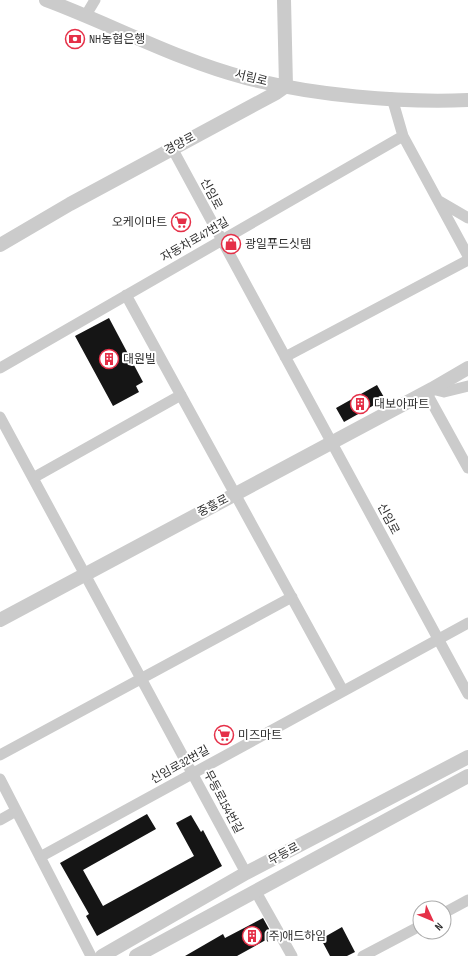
<svg xmlns="http://www.w3.org/2000/svg" width="468" height="956" font-family="'Sofia Sans Condensed','Noto Sans KR',sans-serif">
  <style>
    .building { fill: #151515 }
    .lines { fill: none; stroke-linecap: round; stroke-linejoin: round }
    .minor { stroke: #cbcbcb; stroke-width: 11 }
    .tertiary { stroke: #cbcbcb; stroke-width: 14 }
    .labels { text-anchor: middle; dominant-baseline: central; stroke-width: 4; stroke-linejoin: round; paint-order: stroke }
    .poi-label { font-size: 12px; fill: #2e2e2e; stroke: #fff; text-anchor: start }
    .street-label { font-size: 12px; fill: #2e2e2e; stroke: #fff }
  </style>
  <rect width="100%" height="100%" fill="#fff"/>
  <!-- building -->
  <path class="building" d="M109,318L143,382L136,386L139,392L113,406L75,336Z
    M377,385L385,399L344,422L336,408Z
    M147,814L156,829L83,870L103,906L194,856L176,823L191,815L201,832L203,830L222,866L97,936L86,916L89,914L60,863Z
    M263,918L273,936L237,956H185L223,934L225,938Z
    M342,927L355,952L347,956H330L321,939Z"/>
  <g class="lines">
    <!-- minor -->
    <path class="minor" d="M86,15L95,0
      M392,98L403,136L468,256
      M172,148L468,694
      M439,201L468,218
      M126,295L343,691
      M285,357L468,260
      M0,368L403,136
      M432,389L444,392L468,386
      M426,392L468,468
      M0,417L246,873
      M33,478L181,395
      M0,755L292,597
      M0,779L91,956
      M0,820L16,811
      M40,857L468,623
      M256,892L292,956
      M444,913L468,900
      M363,956L420,926"/>
    <!-- tertiary -->
    <path class="tertiary" d="M46,0C113,25 177,60 246,78C314,95 398,103 468,100
      M0,245L70,204L276,93L286,86L284,0
      M0,620L432,389L468,368
      M102,956L246,873L468,757
      M136,956L468,776"/>
  </g>
  <!-- icons -->
  <defs>
    <symbol id="bank-ring" viewBox="-11 -11 22 22"><circle r="9.5" fill="#fff" stroke="#e53048" stroke-width="1.5"/><path d="M-6-4H6V4H-6ZM0-2.3a2.3 2.3 0 1 0 0 4.6a2.3 2.3 0 1 0 0-4.6Z" fill="#e53048"/></symbol>
    <symbol id="supermarket-ring" viewBox="-11 -11 22 22"><circle r="9.5" fill="#fff" stroke="#e53048" stroke-width="1.5"/><path d="M-6-5.5h2.5l.6 2H6L4.5 2H-2.5L-4.4-4H-6ZM-1.5 3.2a1.3 1.3 0 1 0 .1 0ZM3 3.2a1.3 1.3 0 1 0 .1 0Z" fill="#e53048"/></symbol>
    <symbol id="shop-ring" viewBox="-11 -11 22 22"><circle r="9.5" fill="#fff" stroke="#e53048" stroke-width="1.5"/><path d="M-5-2.5h2.3a2.7 3.5 0 0 1 5.4 0H5L5.5 6h-11ZM-1.5-2.5h3a1.5 2.3 0 0 0-3 0Z" fill="#e53048"/></symbol>
    <symbol id="building-ring" viewBox="-11 -11 22 22"><circle r="9.5" fill="#fff" stroke="#e53048" stroke-width="1.5"/><path d="M-4-6H4V6H1V3H-1V6H-4ZM-2.5-4.3h1.7v1.8h-1.7ZM.8-4.3h1.7v1.8H.8ZM-2.5-1h1.7V.8h-1.7ZM.8-1h1.7V.8H.8Z" fill="#e53048"/></symbol>
  </defs>
  <g fill-rule="evenodd">
    <use href="#bank-ring" x="64" y="28" width="22" height="22"/>
    <use href="#supermarket-ring" x="170" y="211" width="22" height="22"/>
    <use href="#shop-ring" x="220" y="233" width="22" height="22"/>
    <use href="#building-ring" x="98" y="348" width="22" height="22"/>
    <use href="#building-ring" x="349" y="393" width="22" height="22"/>
    <use href="#supermarket-ring" x="213" y="724" width="22" height="22"/>
    <use href="#building-ring" x="241" y="925" width="22" height="22"/>
  </g>
  <g class="labels">
    <!-- poi labels -->
    <g class="poi-label">
      <text x="89" y="39">NH농협은행</text>
      <text x="167" y="222" text-anchor="end">오케이마트</text>
      <text x="245" y="244">광일푸드싯템</text>
      <text x="123" y="359">대원빌</text>
      <text x="374" y="404">대보아파트</text>
      <text x="238" y="735">미즈마트</text>
      <text x="266" y="936">(주)애드하임</text>
    </g>
    <!-- street labels -->
    <g class="street-label">
      <text transform="translate(251 78) rotate(14)">서림로</text>
      <text transform="translate(180 144) rotate(-28)">경양로</text>
      <text transform="translate(211 194) rotate(62)">신임로</text>
      <text transform="translate(195 240) rotate(-30)">자동차로47번길</text>
      <text transform="translate(213 506) rotate(-28)">중흥로</text>
      <text transform="translate(388 519) rotate(62)">신임로</text>
      <text transform="translate(180 765) rotate(-29)">신임로32번길</text>
      <text transform="translate(223 802) rotate(62)">무등로154번길</text>
      <text transform="translate(284 854) rotate(-28)">무등로</text>
    </g>
  </g>
  <!-- north arrow -->
  <g transform="translate(432 920) rotate(134)"><circle r="19" fill="#ffffff" stroke="#ababab"/>
  <path d="M0-3L7 15L0 10L-7 15Z" fill="#e53048"/>
  <text y="-6" font-size="11" font-weight="bold" text-anchor="middle" fill="#2e2e2e">N</text>
  </g>
</svg>
